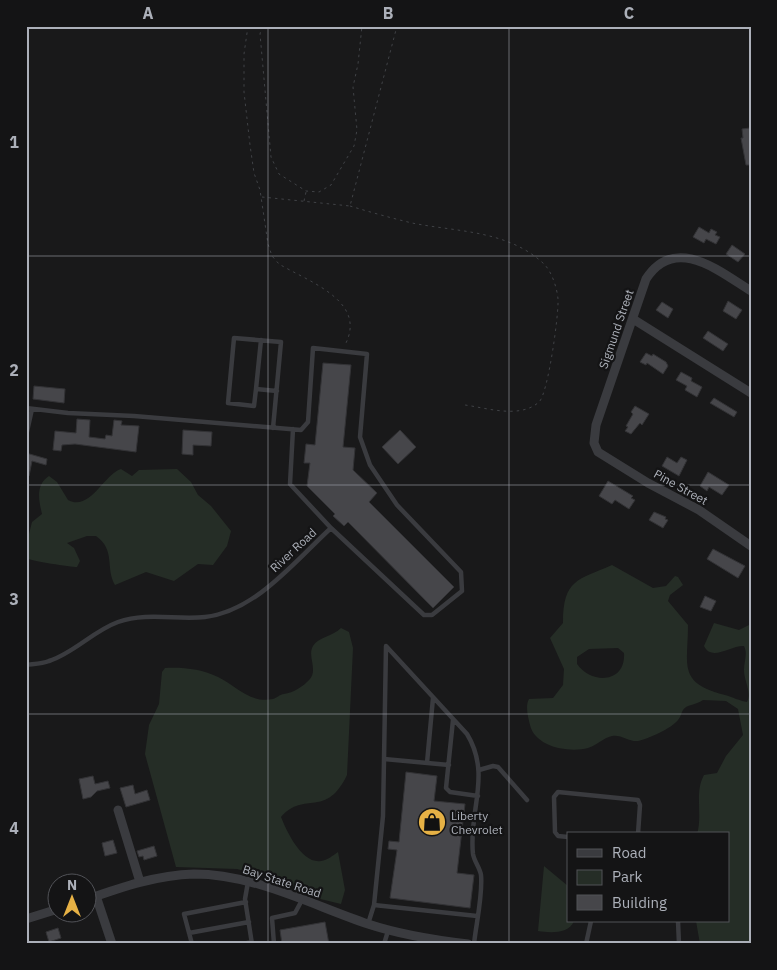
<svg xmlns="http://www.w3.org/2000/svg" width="777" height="970" font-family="'IBM Plex Sans',sans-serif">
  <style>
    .green { fill: #252d26; fill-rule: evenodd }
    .building { fill: #46464a; stroke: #333336 }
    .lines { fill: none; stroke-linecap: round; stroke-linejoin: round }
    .path { stroke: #404246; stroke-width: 1; stroke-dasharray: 2.5 4; stroke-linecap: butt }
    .lane { stroke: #3a3b3f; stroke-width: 4.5 }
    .street { stroke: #3a3b3f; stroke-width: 9 }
    .grid { fill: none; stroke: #acb0b9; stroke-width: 1; stroke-opacity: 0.55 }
    .labels { text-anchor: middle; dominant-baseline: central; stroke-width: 4.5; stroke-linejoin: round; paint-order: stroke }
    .street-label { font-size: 12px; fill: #acb0b9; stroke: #141415 }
    .poi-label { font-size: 12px; fill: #acb0b9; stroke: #141415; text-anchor: start }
    .neatline { fill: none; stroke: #acb0b9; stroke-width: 2 }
    .grid-label { font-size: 16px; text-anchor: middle; font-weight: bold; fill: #acb0b9 }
  </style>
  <rect width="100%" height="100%" fill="#19191a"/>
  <!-- green -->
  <path class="green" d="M121,469L132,476L139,470L177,469L191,482L198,495L211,506L231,531L227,546L213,565L198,564L174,581L146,572L115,585C105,568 116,550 96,536H87L67,543L74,548L80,561L77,567C71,567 31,561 26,558V546L32,522L42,514C39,501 35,485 49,476L57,482L68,500C90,512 104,474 121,469Z
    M612,565L653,588L666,586L675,576L678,577L683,585L670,595L668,601L688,625C688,665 677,683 725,695C732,697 740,701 747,702C752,692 744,681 744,670C744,661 748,654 744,646C731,645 712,662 704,646L714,623L739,630L751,624V944H700L696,921H728V834H697C703,815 694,793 704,775L717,773L726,756L743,735L738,709L726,701L703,700C697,705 687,704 683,710C681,713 681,717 678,720C672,728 648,739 638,741C629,742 621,734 612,736C603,738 597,745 588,748C569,753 535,747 530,725C528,717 525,706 529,699L553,698L563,685L564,669L550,638L563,623C563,579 578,580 612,565ZM618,648L624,653C626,683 592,685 577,664V657L589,649Z
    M341,628L349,632L353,648L347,775C326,819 305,790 281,817C287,832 302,864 321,861C328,860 332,856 338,852L345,890L341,904L308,896L281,880L237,869L176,867L145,754L149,725L159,704L162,672L165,668C182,667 202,669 218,677C235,685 250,704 273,699C277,698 280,694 284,694C293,693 304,686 310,679C318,669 307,656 313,646C318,637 332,637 341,628Z
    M544,866L568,886V921H574C569,934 550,933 538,931Z"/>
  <!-- building -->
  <path class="building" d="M750,128L751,165H746L741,138H743L742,129Z
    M699,227L709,233L711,229L717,232L715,235L720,237L716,244L706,239L704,243L693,237Z
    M732,245L745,254L738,262L726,254Z
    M728,301L742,310L736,319L723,311Z
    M662,302L673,309L668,318L656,310Z
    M708,331L728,344L723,351L703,338Z
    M646,353L652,356L653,354L666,362L668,366L663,374L647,363L646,365L640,362Z
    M323,363L351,365L343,447L355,448L353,470L377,493L369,502L454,587L433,608L348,522L344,526L333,516L335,514L307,486L310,463H304L306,444L315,445Z
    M681,372L692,378L691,381L702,387L697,397L685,390L687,386L676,380Z
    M34,386L65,389L64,403L33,399Z
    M714,398L737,412L734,417L710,403Z
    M635,406L649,414L642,425L640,423L631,434L625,431L628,427L626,426L633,414L631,412Z
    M77,419L90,420L89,437L105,439L106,435L112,436L114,420L122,421L121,425L139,426L136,452L75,444L62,445L61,451L53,450L55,431L76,433Z
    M183,430L212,432L211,446L193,445V455L182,454Z
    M400,430L416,447L398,464L382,447Z
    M26,453L47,459L46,465L32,461L29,476H26Z
    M667,457L677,463L681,457L687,460L679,476L662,466Z
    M708,472L729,485L722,495L709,487L707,491L700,486Z
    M608,481L633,496L631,498L635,500L629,509L615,500L612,504L599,496Z
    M654,512L666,517L665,519L668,520L663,528L649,520Z
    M713,549L745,566L738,578L707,559Z
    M705,596L716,601L711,611L700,607Z
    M406,772L437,776L434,801L465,804L457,873L474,875L470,908L390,898L397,850L388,849L389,841L399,842Z
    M93,776L95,784L108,781L110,788L97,791L91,797L83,799L79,779Z
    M133,785L135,794L147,790L150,800L126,807L120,788Z
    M113,840L117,853L105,856L102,843Z
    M154,846L157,856L144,860L143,856L139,857L137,851Z
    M325,922L329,944H282L280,930Z
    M58,928L61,938L49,942L46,932Z"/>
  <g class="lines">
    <!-- path -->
    <path class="path" d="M248,26L244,54V92L250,145L254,173L260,190L268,244L272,256L279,264C309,282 368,301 345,345
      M262,26L260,34L271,157L279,174L306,191L319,192L331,185L354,146L357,130L353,87L358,64L362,26
      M262,197L350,206L397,26
      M304,201L306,192
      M350,206C370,212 391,218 412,223C457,232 508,230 544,264C552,272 557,288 558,299C559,314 548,394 539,402C520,419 487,408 465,405"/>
    <!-- lane -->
    <path class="lane" d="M256,389L261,340
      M26,408L68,413L134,416L301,430L308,422L313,348L367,354L360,437L370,465L397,505L461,572L462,591L432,615H424L331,528
      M273,428L281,342L234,338L228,403L254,406L256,389L277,391
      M26,436L32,409
      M26,665C33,664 42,664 49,661C74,653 93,631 118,622C147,612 176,620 205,617C256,611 295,561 331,528L290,484L293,429
      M453,720L446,788L450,792L478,796
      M384,759L449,765
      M427,763L433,698
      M479,770L493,766L498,767L527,800
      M568,837L558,836L555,832L554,797L558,792L638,800L640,805L638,834
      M248,882L245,899L252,944
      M374,905L477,916
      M678,921L679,944
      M368,924L374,905L383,816L386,646L467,734C492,775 468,812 473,854C474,861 480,868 481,875C483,895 476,924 474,944
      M189,933L249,922
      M192,944L184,914L246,902
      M243,944L252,942
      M274,944L272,918L295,913L302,900
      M384,944L388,931
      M586,944L591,921"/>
    <!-- street -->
    <path class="street" d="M751,291C719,271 675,234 646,279L596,425L594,443L598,452L648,483L699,510L751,546
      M633,319L751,393
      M118,810L140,882
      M96,896L112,944
      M88,899C122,887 157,875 194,874C254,874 312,905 368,924C401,935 434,940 468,944
      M26,919L58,909"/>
  </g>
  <!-- grid -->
  <path class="grid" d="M268,26V944M509,26V944M26,256H751M26,485H751M26,714H751"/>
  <!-- icons -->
  <defs>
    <symbol id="shop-disc" viewBox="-11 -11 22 22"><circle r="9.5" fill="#e6b145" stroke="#141415"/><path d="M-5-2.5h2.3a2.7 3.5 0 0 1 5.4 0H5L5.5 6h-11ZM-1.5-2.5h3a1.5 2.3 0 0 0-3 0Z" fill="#111"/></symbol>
  </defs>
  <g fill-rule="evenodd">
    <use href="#shop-disc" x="416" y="806" width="32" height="32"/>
  </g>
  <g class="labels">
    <!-- street labels -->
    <g class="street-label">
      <text transform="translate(616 329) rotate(-71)">Sigmund Street</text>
      <text transform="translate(681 487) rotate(29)">Pine Street</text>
      <text transform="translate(293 550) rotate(-43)">River Road</text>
      <text transform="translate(282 881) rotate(18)">Bay State Road</text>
    </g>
    <!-- poi labels -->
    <g class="poi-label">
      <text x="451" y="815">Liberty<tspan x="451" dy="14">Chevrolet</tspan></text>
    </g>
  </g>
  <!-- border -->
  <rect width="777" height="970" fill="none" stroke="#141415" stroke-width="55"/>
  <!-- legend -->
  <rect x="567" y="832" width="162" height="90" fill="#141415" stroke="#515257"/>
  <rect x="577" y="849" width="25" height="8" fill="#3a3b3f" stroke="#515257"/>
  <text x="612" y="858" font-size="15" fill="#acb0b9">Road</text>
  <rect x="577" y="870" width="25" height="15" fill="#252d26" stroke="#515257"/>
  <text x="612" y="882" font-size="15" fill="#acb0b9">Park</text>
  <rect x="577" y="895" width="25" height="15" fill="#46464a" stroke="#515257"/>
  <text x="612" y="908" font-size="15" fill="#acb0b9">Building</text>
  <!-- north arrow -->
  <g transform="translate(72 898)"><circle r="24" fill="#141415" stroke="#515257"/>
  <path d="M0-4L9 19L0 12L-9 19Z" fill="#e6b145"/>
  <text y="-8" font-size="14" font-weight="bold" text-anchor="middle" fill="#acb0b9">N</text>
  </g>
  <rect x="28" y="28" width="722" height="914" class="neatline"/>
  <g class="grid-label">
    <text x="148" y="19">A</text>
    <text x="388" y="19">B</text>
    <text x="629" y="19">C</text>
    <text x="14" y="148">1</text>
    <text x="14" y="376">2</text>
    <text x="14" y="605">3</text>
    <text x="14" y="834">4</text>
  </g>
</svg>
